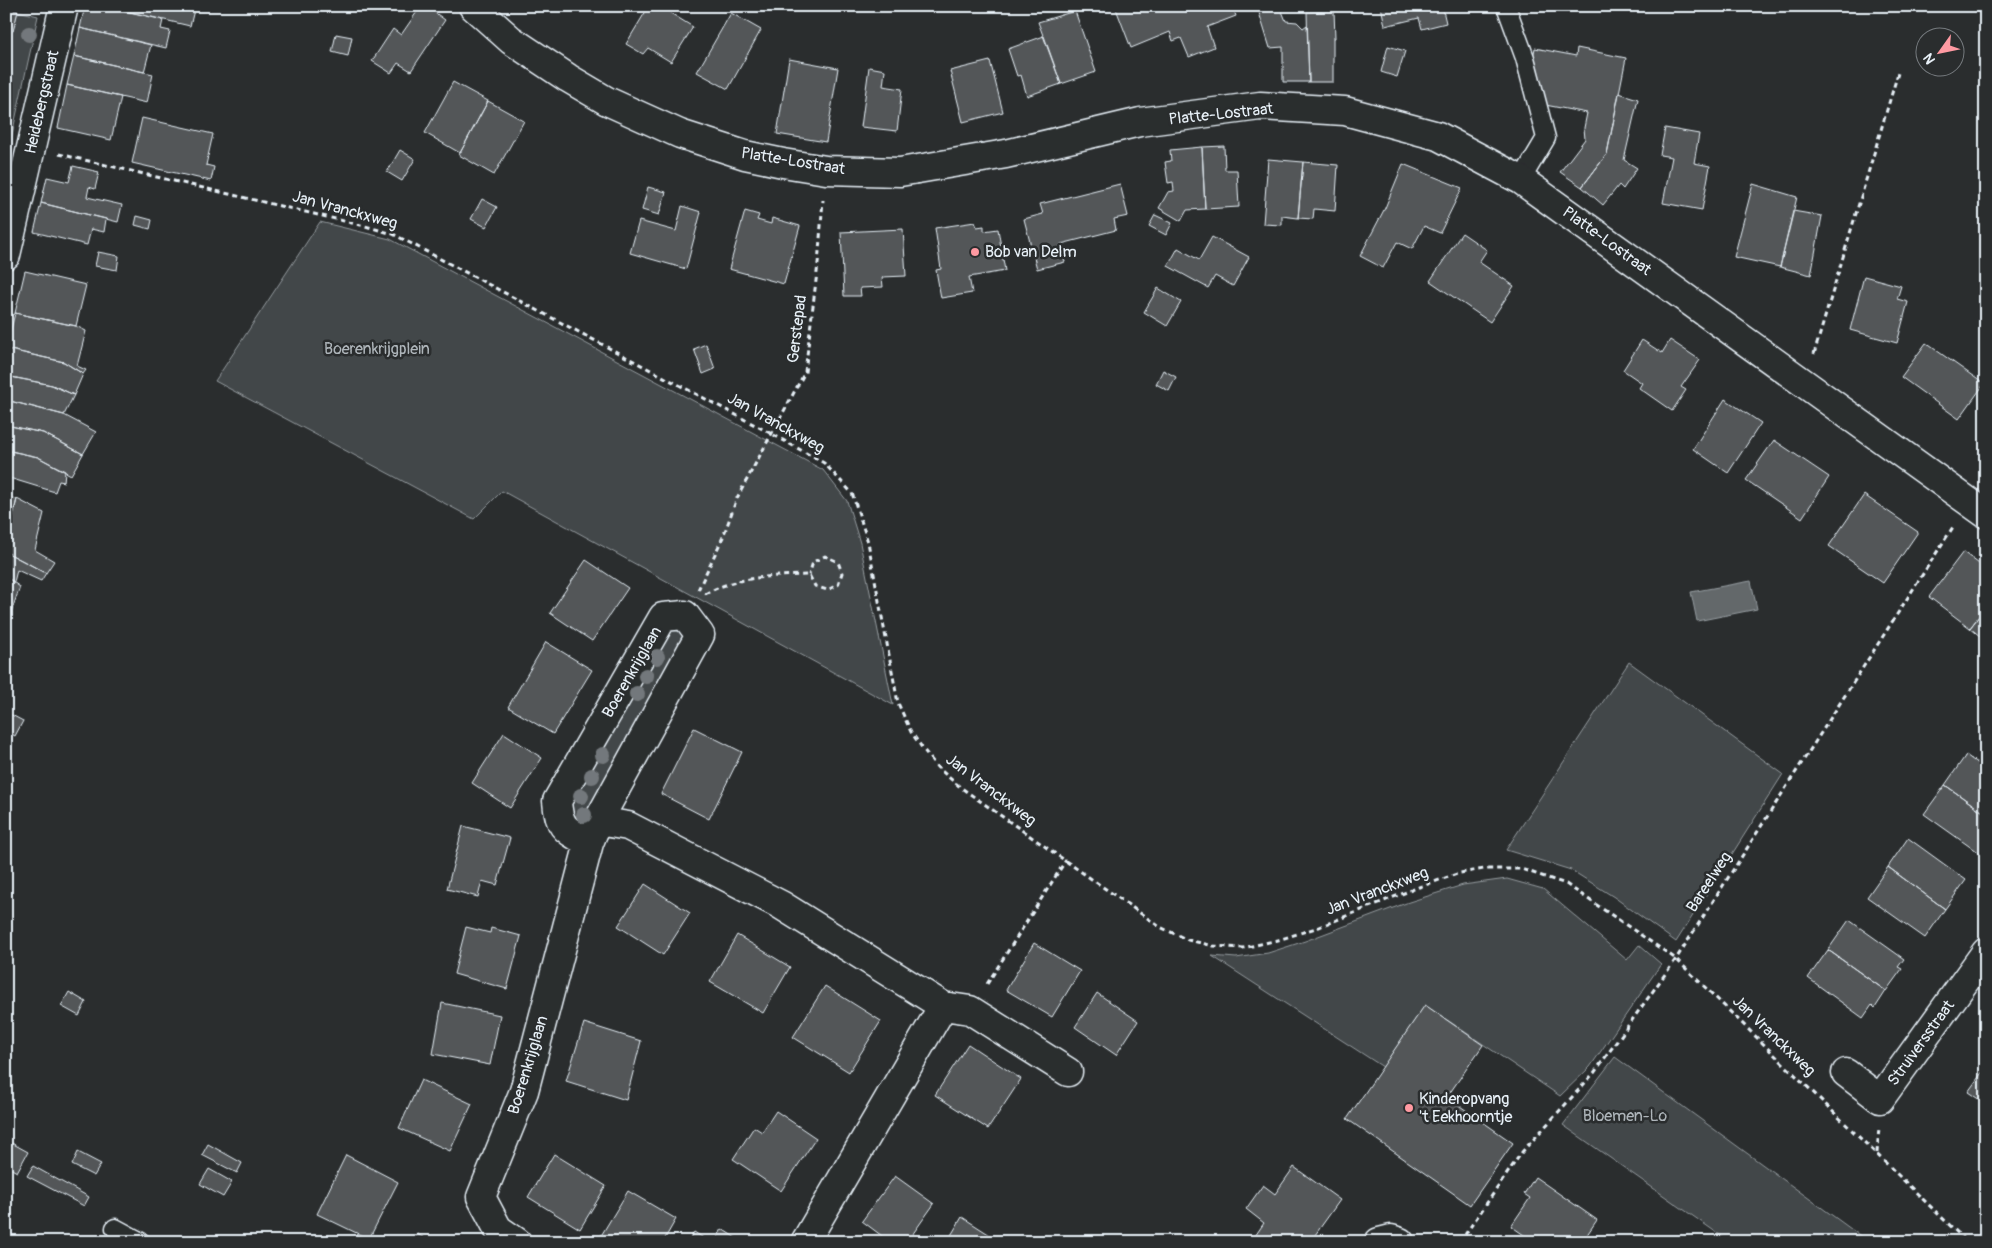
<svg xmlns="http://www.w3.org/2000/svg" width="1992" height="1248" font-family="Pangolin,sans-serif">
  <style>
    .green { fill: #424648; stroke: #959ca0 }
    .water { fill: #63686b; stroke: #989fa3 }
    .building { fill: #535759; stroke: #e8f1f8 }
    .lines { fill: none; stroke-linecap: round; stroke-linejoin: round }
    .lane-casing { stroke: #e8f1f8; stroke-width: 21 }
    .street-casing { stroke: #e8f1f8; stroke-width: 31 }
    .secondary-casing { stroke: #e8f1f8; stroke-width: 31 }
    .path { stroke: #e8f1f8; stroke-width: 3; stroke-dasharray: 5 4; stroke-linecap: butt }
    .lane { stroke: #2a2d2e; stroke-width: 18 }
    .street { stroke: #2a2d2e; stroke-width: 28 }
    .secondary { stroke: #2a2d2e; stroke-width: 28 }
    .tree { fill: #73787b }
    .poi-dot { fill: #ff9aa2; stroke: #2a2d2e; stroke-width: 2 }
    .labels { text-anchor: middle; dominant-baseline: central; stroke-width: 5; stroke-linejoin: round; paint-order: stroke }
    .street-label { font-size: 16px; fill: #e8f1f8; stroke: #2a2d2e }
    .poi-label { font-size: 16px; fill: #e8f1f8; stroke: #2a2d2e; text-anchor: start }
    .park-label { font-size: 16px; fill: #aeb5ba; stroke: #2a2d2e }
  </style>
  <rect width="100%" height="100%" fill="#2a2d2e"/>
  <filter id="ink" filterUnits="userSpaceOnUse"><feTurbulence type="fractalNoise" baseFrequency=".02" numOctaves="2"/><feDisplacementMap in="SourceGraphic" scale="10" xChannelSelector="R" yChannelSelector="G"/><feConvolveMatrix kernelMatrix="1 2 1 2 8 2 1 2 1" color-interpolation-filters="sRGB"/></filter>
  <g filter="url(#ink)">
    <!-- green -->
    <path class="green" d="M18,11L38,16L6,162V30L13,31Z
      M320,222L390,239L823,470L847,501L860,543L893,705L502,491L474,519L215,381Z
      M669,626L687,631L583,823L579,824L566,808Z
      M1629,662L1783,774L1676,942L1614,897L1571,870L1506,850Z
      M1507,879L1543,889L1627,960L1639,945L1661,964L1590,1067L1560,1096L1425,1005L1383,1067L1212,956L1236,958L1268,953L1305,941L1409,902L1463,885Z
      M1615,1057L1866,1240L1865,1242H1730L1563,1125Z"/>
    <!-- water -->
    <path class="water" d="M1751,581L1757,609L1697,621L1691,592Z"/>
    <!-- building -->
    <path class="building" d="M85,6H105L163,20L161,29L170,31L166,48L80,28Z
      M105,6H177L194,10L190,26Z
      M421,6H426L445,20L411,71L398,63L391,73L372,61L393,29L401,35Z
      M649,6H659L693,27L671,62L648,48L643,54L626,44Z
      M1115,6H1232L1236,16L1207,27L1214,47L1189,57L1181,38L1173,41L1170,32L1131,48Z
      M1257,6H1280L1286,21L1297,22L1303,28L1307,25L1309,82H1283V47L1270,48Z
      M1381,6H1442L1446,23L1422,29L1419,18L1385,26Z
      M6,8L18,11L13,31L6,30Z
      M1075,11L1096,72L1061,84L1038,22Z
      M1334,11L1335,38H1333V82H1309L1307,12Z
      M731,13L761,30L728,89L697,72Z
      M80,28L151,45L144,72L74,56Z
      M336,34L352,37L348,56L332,52Z
      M1044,36L1061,84L1027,96L1021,75L1017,76L1008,49Z
      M1388,46L1405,51L1397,77L1381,72Z
      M1535,48L1576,56L1577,48L1626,58L1607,154L1582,187L1560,172L1585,139L1584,128L1587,113L1540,104L1531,67Z
      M74,56L153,74L147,103L67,85Z
      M789,59L838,68L826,142L777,134Z
      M990,61L1003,112L963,122L950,71Z
      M869,67L885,70L883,86L902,89L897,131L861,127Z
      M453,82L488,101L460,153L425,133Z
      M67,85L121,97L111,140L58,128Z
      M1619,93L1638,99L1624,160L1637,168L1623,189L1619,185L1603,205L1582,187L1607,154Z
      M488,101L524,121L494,175L459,155Z
      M142,118L213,134L206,165L214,167L211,181L132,163Z
      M1665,128L1699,134L1694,163L1710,166L1702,210L1663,203L1672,157L1660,155Z
      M1224,146L1225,170H1237L1239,207L1205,209L1202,147Z
      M1202,147L1205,209L1187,210L1181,221L1159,208L1168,192L1174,191L1173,182L1168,183L1165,162L1171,161L1170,150Z
      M400,150L415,159L402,181L387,172Z
      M1268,159L1303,162L1298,218L1282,216V225L1263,224Z
      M1303,162L1338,165L1335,211L1314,209L1313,219L1298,218Z
      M1403,164L1462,188L1440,233L1424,226L1412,249L1397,242L1383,268L1360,256L1385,208Z
      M73,166L99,172L95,189L89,187L87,197L122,205L118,222L41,203L47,177L69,182Z
      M1120,184L1128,216L1114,219L1116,230L1061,244L1065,262L1037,269L1024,219L1043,214L1040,204Z
      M1753,184L1797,197L1780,267L1734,257Z
      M648,187L666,192L659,215L642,210Z
      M482,199L497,207L486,227L471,219Z
      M41,203L106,219L104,232L91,229L87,245L34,232Z
      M682,206L701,212L686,269L630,253L639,221L676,231Z
      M745,211L759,215L757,220L771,224L772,218L800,226L784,284L729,269Z
      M1793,211L1822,216L1811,275L1780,267Z
      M1155,215L1172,223L1166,235L1149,226Z
      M137,216L152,220L150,229L135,225Z
      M975,222L977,227L984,226V231L998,229L1005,271L969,277L972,293L941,298L936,270L941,269L935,228Z
      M903,229L906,276L882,277L883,287L860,288L861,296H844L841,232Z
      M1462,233L1487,250L1479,262L1514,286L1490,322L1430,281Z
      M1212,237L1249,257L1233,286L1215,276L1208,288L1168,266L1178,248L1199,260Z
      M98,252L119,256L117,270L95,266Z
      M25,271L86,285L76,326L15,313Z
      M1864,276L1901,286L1897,299L1908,302L1897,343L1850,330Z
      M1158,288L1181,302L1167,326L1144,312Z
      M15,313L76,326L86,331L77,366L86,370L83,374L64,362L6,349Z
      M1642,340L1662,353L1670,340L1700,360L1681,387L1686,390L1672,411L1639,388L1642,383L1623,370Z
      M1926,343L1984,384L1959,419L1901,377Z
      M706,344L715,369L703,374L694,349Z
      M6,349L64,362L83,374L74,395L52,385L6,376Z
      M1163,370L1176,377L1169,391L1156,384Z
      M6,376L52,385L74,395L64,415L6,400Z
      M1725,399L1761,423L1728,473L1693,449Z
      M6,400L64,415L96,432L83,454L43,433L6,425Z
      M6,425L43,433L83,454L71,475L38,457L6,450Z
      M1774,440L1829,477L1802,518L1746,480Z
      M6,450L38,457L65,471L64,482L59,481L55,492L6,477Z
      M1864,495L1918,532L1883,583L1829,546Z
      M6,497L17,499L11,524L6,523Z
      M17,499L44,513L35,550L54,561L46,573L6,552V523L11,524Z
      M6,552L46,573L41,581L17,570L14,582L6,577Z
      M1963,552L1986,569V607L1970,628L1929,597Z
      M586,560L628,588L592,641L550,613Z
      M6,577L20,587L11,612L6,609Z
      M1986,607V641L1970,628Z
      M546,642L592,670L553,734L508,707Z
      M6,712L23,721L15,736L6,731Z
      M694,728L742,752L709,819L661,794Z
      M504,733L542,758L510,808L472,783Z
      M1966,755L1986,770V814L1945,785Z
      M1945,785L1986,814V852L1983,856L1924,814Z
      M463,826L510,838L497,885L482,881L478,897L447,889Z
      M1908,838L1966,880L1945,909L1888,867Z
      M1888,867L1945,909L1925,938L1867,897Z
      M645,884L690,913L663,955L618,926Z
      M1849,920L1904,959L1898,967L1902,969L1886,991L1828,950Z
      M466,927L490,933L491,928L521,936L507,989L454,974Z
      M737,935L790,967L763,1013L710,982Z
      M1034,943L1080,971L1052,1017L1006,990Z
      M1828,950L1886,991L1875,1008L1872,1005L1863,1018L1808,978Z
      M825,986L881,1021L849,1072L793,1037Z
      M69,992L86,1002L79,1016L61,1006Z
      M1097,993L1138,1021L1116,1055L1075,1027Z
      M442,1003L500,1015L490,1065L433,1054Z
      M1425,1005L1483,1045L1447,1097L1513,1143L1470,1205L1347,1119Z
      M584,1023L641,1041L626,1100L566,1081Z
      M968,1044L1021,1079L988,1129L935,1095Z
      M1986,1067V1104L1968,1092Z
      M421,1080L472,1104L450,1151L399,1128Z
      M776,1111L816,1138L781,1191L733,1159L754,1127L762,1132Z
      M6,1140L28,1152L17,1172L6,1166Z
      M208,1144L242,1163L237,1173L202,1155Z
      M78,1152L101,1164L94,1176L72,1165Z
      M554,1154L606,1186L580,1229L528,1197Z
      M346,1155L398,1182L369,1239L317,1214Z
      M33,1166L89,1197L84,1206L27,1176Z
      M1294,1167L1340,1200L1310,1242H1251L1264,1223L1246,1209L1263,1185L1275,1194Z
      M209,1169L232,1182L223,1197L200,1184Z
      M895,1176L934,1204L907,1242H890L862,1221Z
      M1535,1177L1597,1220L1582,1242H1534L1511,1226L1530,1198L1524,1194Z
      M628,1191L676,1219L663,1242H604L599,1239Z
      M962,1217L998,1240L997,1242H947Z
      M722,1229L742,1242H715Z
      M694,1232L710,1242H688Z
      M417,1234L432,1242H414Z"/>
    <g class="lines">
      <defs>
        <path id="lane" d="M1506,6L1525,58L1546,138L1521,180
          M115,1228L141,1242"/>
        <path id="street" d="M473,6L511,40L568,78L607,101L680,134L745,155L783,163L826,170L900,172L1006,154L1140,122L1260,106L1345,111L1438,136L1521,180L1986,514
          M598,821L628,826L781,905L943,1006L805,1242
          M943,1006L970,1010L1068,1072
          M1846,1073L1880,1099L1986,952
          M517,1242L498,1229L481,1197L524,1091L589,843L598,821L700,635L685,615L663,617L557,801C559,830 567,830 589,843
          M1379,1242L1391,1239L1400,1242"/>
        <path id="secondary" d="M6,255L64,6"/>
      </defs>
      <!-- lane casing -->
      <use href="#lane" class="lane-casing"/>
      <!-- street casing -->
      <use href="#street" class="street-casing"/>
      <!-- secondary casing -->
      <use href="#secondary" class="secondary-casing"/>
      <!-- path -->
      <path class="path" d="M59,154L365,226L393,234L772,434L824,463L852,493L868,542L898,703L911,732L923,749L937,767L960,787L1160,927L1188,940L1214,946L1243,948L1278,940L1319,927L1419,887L1460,873L1484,869H1521L1566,884L1676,959L1967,1242
        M1814,354L1898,73
        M698,590L723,537L737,498L805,372L818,264L823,200
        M705,594C737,576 773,576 809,575L815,586L827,590L838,585L842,573L838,562L825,556L813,562L809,575
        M987,984L1066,860
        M1877,1153L1879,1127
        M1460,1242L1522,1152L1594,1073L1676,959L1953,527"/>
      <!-- lane -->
      <use href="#lane" class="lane"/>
      <!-- street -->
      <use href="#street" class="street"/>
      <!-- secondary -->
      <use href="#secondary" class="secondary"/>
    </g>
    <!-- trees -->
    <g class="tree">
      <circle cx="29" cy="34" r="8"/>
      <circle cx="657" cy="657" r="8"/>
      <circle cx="646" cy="676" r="8"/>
      <circle cx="637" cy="694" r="8"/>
      <circle cx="603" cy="755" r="8"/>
      <circle cx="592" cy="776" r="8"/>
      <circle cx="581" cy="796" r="8"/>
      <circle cx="584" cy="815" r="8"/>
    </g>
  </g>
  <!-- markers -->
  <g class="poi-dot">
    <circle cx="975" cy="252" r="5"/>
    <circle cx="1409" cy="1108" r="5"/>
  </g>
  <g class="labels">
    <!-- street labels -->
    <g class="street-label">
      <text transform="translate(42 102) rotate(-77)">Heidebergstraat</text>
      <text transform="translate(1221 114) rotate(-6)">Platte-Lostraat</text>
      <text transform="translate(793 161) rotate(9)">Platte-Lostraat</text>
      <text transform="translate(345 210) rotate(15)">Jan Vranckxweg</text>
      <text transform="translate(1607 241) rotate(36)">Platte-Lostraat</text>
      <text transform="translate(797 329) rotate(-83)">Gerstepad</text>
      <text transform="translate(776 423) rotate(29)">Jan Vranckxweg</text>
      <text transform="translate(632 672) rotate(-60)">Boerenkrijglaan</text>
      <text transform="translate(991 790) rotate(37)">Jan Vranckxweg</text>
      <text transform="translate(1709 882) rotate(-57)">Bareelweg</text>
      <text transform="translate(1377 891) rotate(-21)">Jan Vranckxweg</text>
      <text transform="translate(1774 1036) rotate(44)">Jan Vranckxweg</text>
      <text transform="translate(1921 1043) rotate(-54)">Struiversstraat</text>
      <text transform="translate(528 1065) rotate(-73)">Boerenkrijglaan</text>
    </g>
    <!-- poi labels -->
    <g class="poi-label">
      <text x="985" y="252">Bob van Delm</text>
      <text x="1419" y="1099">Kinderopvang<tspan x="1419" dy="18">'t Eekhoorntje</tspan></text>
    </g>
    <!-- park labels -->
    <g class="park-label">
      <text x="377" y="349">Boerenkrijgplein</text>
      <text x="1625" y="1116">Bloemen-Lo</text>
    </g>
  </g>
  <!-- margin -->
  <rect width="1992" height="1248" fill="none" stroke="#2a2d2e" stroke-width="25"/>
  <rect x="12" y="12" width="1967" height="1223" fill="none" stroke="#e8f1f8" stroke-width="2" filter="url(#ink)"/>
  <!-- north arrow -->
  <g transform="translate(1940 52) rotate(237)"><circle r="24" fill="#2a2d2e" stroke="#767b7f"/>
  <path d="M0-4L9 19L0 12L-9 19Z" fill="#ff9aa2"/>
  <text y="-8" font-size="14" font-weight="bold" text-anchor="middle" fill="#e8f1f8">N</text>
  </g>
</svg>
